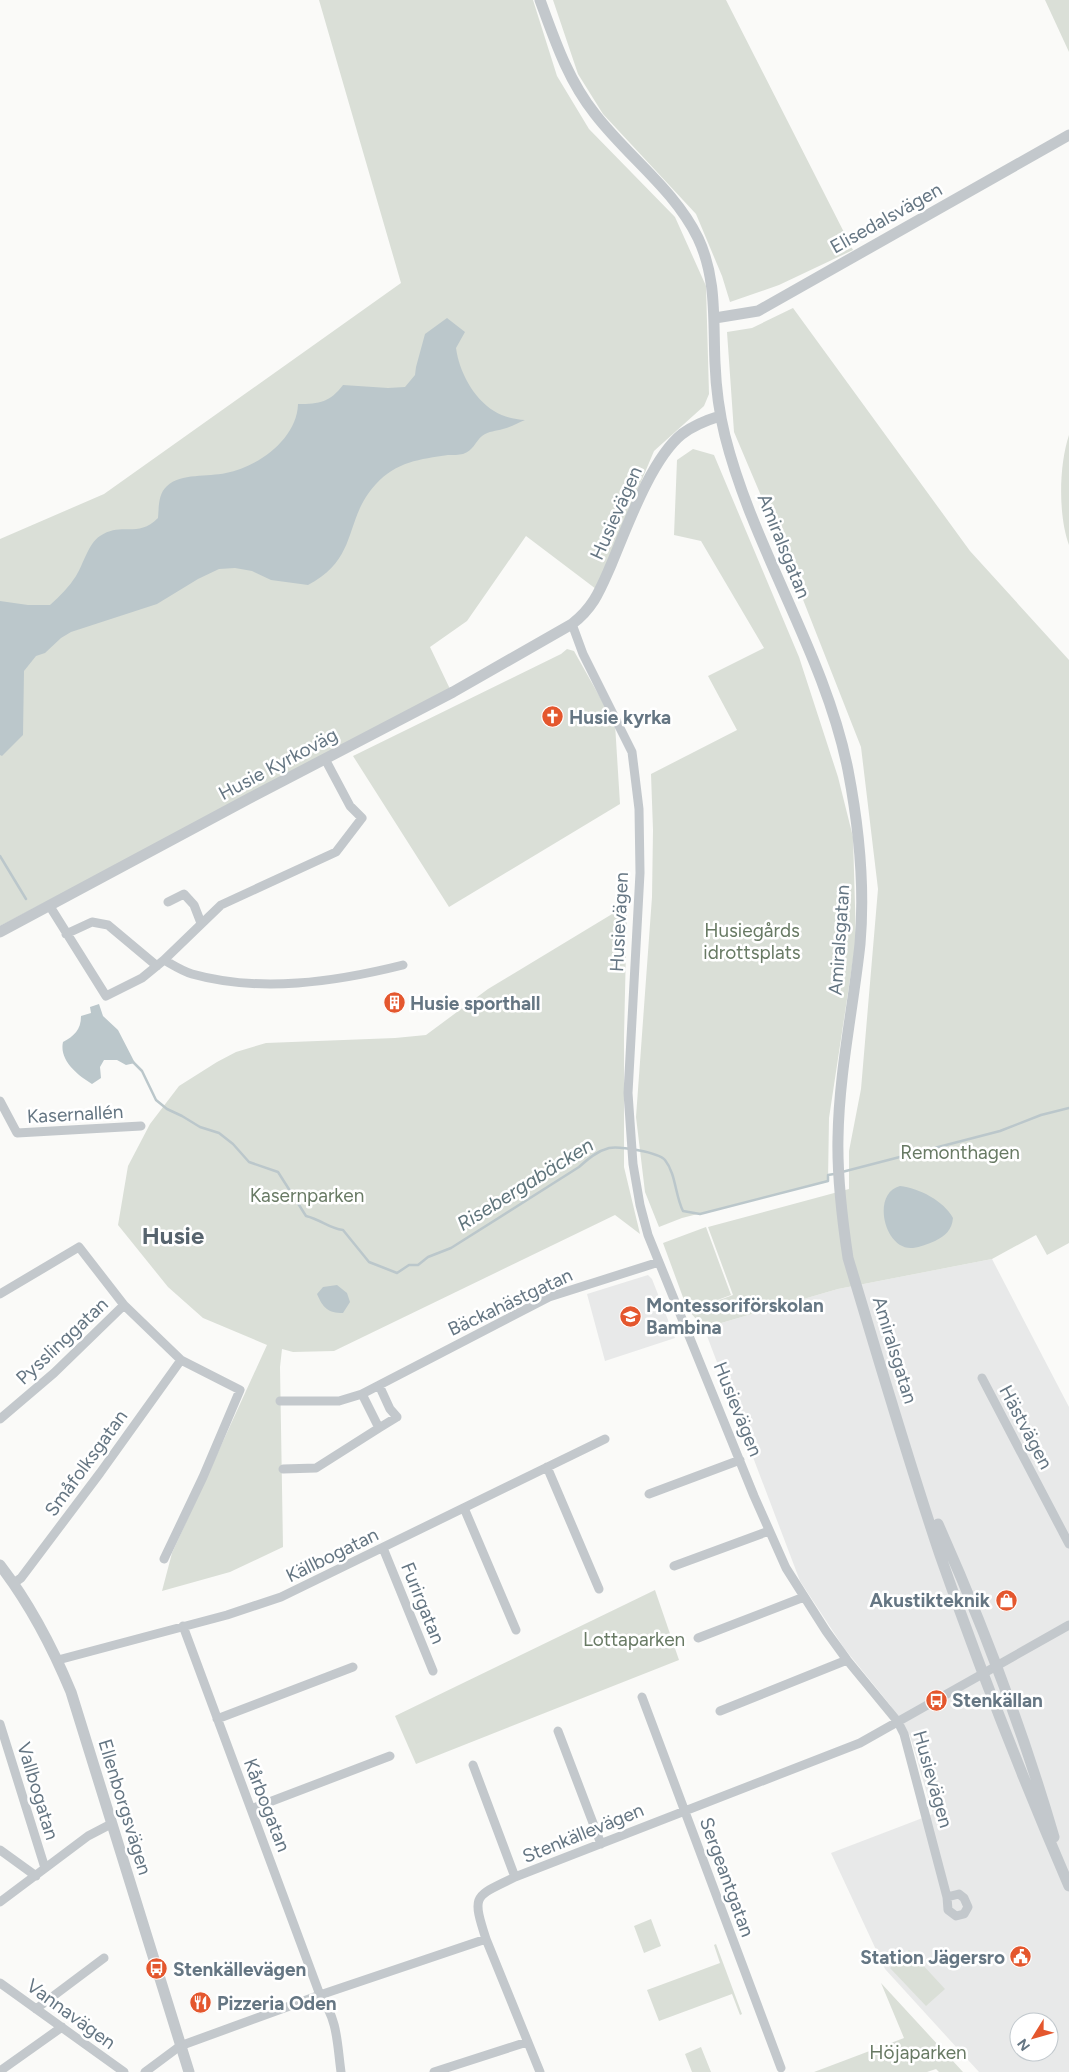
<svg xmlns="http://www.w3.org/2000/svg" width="1069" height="2072" font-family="Figtree,sans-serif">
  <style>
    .built { fill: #e8e9e9; fill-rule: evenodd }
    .green { fill: #dadfd7 }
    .water { fill: #bbc7cb }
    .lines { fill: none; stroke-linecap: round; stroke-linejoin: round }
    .stream { stroke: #bbc7cb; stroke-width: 2.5 }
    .minor { stroke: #c3c8cc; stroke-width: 9 }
    .tertiary { stroke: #c3c8cc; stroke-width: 11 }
    .labels { text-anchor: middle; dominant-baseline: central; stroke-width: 5; stroke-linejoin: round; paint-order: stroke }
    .street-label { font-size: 19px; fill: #657683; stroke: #fff }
    .poi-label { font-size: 19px; font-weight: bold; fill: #657683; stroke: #fff; text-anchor: start }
    .park-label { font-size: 19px; fill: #687a64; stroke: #fff }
    .water-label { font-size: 20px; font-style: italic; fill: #60757c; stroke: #fff }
    .district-label { font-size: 24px; font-weight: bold; fill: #57646e; stroke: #fff }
  </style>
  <rect width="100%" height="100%" fill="#fafaf8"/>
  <!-- built -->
  <path class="built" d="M992,1259L1069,1407V2072H979L885,1969L831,1853L933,1814L910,1736L890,1705L844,1648L800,1581L704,1328L838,1289ZM1019,2022H1049V2052H1019Z
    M648,1275L652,1279L675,1338L605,1361L587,1294Z"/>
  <!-- green -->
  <path class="green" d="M319,0H533L557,76L589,129L675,217L706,286L709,394L704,406L654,451L596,589L526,536L467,621L430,647L450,689L0,926V539L104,494L401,283Z
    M553,0H726L853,250L779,285L730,302L722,276L696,214L603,114L578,74Z
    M1045,0H1069V52Z
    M793,308L970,551L1069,660V1243L1047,1255L1036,1235L992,1259L838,1289L704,1328L689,1311L733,1295L708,1227L849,1189V1151L861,1089L878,889L861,747L776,531L734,432L727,332L752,328Z
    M1069,435V545C1058,515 1059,465 1069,435Z
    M693,449L714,455L799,657L838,777L853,837L856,940L829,1118L828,1181L682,1218L659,1227L645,1192L636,1117L652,897L653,830L651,774L737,730L708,676L764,648L701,541L674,535L677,460Z
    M567,649L574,651L615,724L620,804L449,907L353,756L561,654Z
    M627,905L624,1037V1167L640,1234L615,1215L334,1351L293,1352L282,1349L280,1367L283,1547L230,1572L162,1591L172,1553L267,1345L203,1318L168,1287L118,1225L128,1166L150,1124L179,1086L217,1062L236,1052L266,1043L395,1038L426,1035L488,989Z
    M706,1227L731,1295L688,1311L663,1243Z
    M655,1590L679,1660L416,1764L395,1716Z
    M651,1919L661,1946L644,1953L634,1926Z
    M716,1944L742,2014L740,2015L732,1994L659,2021L647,1990L720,1963L714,1945Z
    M909,1950L945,1989L926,2006L890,1968Z
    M881,1983L963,2072H939L936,2069L927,2072H814L904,2038Z
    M701,2047L711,2072H692L685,2054Z"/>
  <!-- water -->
  <path class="water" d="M447,318L465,332L456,348C459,371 473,398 494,411C503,417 514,419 525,420C518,423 511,427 503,429C496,431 489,431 482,436C475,442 473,451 463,454C459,455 453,455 448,455C420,459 396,462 376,484C343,519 360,558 308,585L271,580L252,571L235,568L219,569L198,579L157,604L71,632L61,638L45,653L36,656L24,671L23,735L2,756L0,755V601L28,605H50C60,596 69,587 76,576C84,563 88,544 100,536C122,521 137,539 158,518C159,507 158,494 167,486C181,473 208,477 226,473C258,467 297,439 298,404C320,404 330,402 343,385L388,388L405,387L415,375L416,367L425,334Z
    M99,1004L103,1016L118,1030L135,1063L126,1065L117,1060H104L100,1067L101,1078L92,1084C77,1075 59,1060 63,1042C74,1036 81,1030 81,1016L91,1013L90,1007Z
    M900,1186C919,1188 944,1201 953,1218C952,1230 945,1236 935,1241C928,1244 920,1247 913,1248C884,1251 871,1193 900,1186Z
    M337,1285L347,1293L350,1302L343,1313C328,1313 323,1308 317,1294L323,1287Z"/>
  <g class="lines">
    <!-- stream -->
    <path class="stream" d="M0,856L26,899
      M133,1062L142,1071L156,1100L167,1109L182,1116L200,1127L219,1133L233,1144L249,1162L278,1172L306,1216C322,1220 328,1228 343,1230L369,1262L397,1273L409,1265H418L428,1257L451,1248L579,1167C588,1159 597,1151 609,1148C619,1146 658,1152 665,1160C676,1174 675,1195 683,1211L700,1214L828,1181V1175L834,1174
      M842,1172L1000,1131L1041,1115L1069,1108"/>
    <!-- minor -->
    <path class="minor" d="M572,624L583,654L632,752L639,809L640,873L628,1093L633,1164L640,1205L648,1235L754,1496L786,1568L826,1631L847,1660L898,1722L904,1734L947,1897L948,1910L956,1916L964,1914L968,1907L964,1898L959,1894L947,1897
      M168,902L184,894L194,905L201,923
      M49,905L106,996L142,978L164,960L221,905L336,852L362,818L350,806L325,759
      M66,934L92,922L108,925L157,966
      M164,960C173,965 182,971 192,974C260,993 335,982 403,965
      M0,1101L17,1133L141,1126
      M0,1294L79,1247L124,1305L181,1360L240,1390L203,1477L164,1559
      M982,1378L1069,1544
      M379,1385L390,1409L397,1417L379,1428L362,1394L549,1297L659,1262
      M280,1401H339L362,1394
      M0,1419L54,1373L124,1305
      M547,1467L599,1589
      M283,1469L316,1468L379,1428
      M649,1494L740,1460
      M464,1508L516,1630
      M383,1548L433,1671
      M674,1566L769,1531
      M14,1583L21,1578L100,1473L181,1360
      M183,1626L320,1995C338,2020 337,2043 341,2072
      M698,1638L804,1597
      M58,1660L227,1615L281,1597L605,1439
      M642,1697L781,2068
      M720,1711L847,1660
      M217,1719L353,1667
      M0,1724L45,1868
      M558,1731L601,1844
      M473,1765L515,1877
      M251,1809L390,1756
      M0,1850L36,1876
      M0,1902L88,1836L111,1824
      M486,1939L540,2072
      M0,1983L124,2072
      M36,2009L104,1958
      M0,2071L62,2027
      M145,2072L180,2046L320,1995L486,1939C471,1893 475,1897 515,1877L860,1743L1069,1625
      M434,2072L527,2042"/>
    <!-- tertiary -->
    <path class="tertiary" d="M540,0C555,41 568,80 595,114C628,157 674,189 698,238C717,278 713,320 715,363C716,388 719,412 725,436C754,551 825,654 848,770C859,827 865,886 860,944C853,1009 839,1073 838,1138C837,1178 842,1218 848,1258C878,1357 907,1457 940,1555C979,1667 1022,1777 1069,1886
      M715,318L758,311L1069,135
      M0,932L250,798L453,692L572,624C594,607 600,590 611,565C627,527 651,459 682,434C694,425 707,420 720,416
      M938,1524C983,1625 1023,1731 1054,1837
      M0,1565C30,1604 52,1646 71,1692L189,2072"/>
  </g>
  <!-- icons -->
  <defs>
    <symbol id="church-disc" viewBox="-11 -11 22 22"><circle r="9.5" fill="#e4572e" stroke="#fff"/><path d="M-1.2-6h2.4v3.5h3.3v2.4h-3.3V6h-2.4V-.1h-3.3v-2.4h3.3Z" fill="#fff"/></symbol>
    <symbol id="building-disc" viewBox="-11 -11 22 22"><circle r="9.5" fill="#e4572e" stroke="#fff"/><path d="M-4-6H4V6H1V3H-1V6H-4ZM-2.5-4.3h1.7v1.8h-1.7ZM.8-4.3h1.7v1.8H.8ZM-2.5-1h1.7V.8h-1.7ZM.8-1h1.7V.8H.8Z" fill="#fff"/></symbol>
    <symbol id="school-disc" viewBox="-11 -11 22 22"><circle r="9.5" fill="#e4572e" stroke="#fff"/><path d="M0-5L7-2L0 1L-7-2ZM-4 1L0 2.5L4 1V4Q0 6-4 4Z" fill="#fff"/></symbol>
    <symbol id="shop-disc" viewBox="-11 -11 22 22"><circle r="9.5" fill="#e4572e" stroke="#fff"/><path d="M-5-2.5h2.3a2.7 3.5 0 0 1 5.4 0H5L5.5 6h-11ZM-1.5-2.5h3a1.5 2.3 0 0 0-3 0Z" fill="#fff"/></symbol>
    <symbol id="bus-disc" viewBox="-11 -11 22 22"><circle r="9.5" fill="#e4572e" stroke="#fff"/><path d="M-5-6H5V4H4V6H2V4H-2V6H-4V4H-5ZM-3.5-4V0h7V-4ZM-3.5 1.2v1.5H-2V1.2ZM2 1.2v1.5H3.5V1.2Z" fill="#fff"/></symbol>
    <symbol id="civic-disc" viewBox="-11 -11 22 22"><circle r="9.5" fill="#e4572e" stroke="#fff"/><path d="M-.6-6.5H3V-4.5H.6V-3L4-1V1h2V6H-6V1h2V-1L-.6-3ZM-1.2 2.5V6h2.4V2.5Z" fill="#fff"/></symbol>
    <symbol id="restaurant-disc" viewBox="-11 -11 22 22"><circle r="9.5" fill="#e4572e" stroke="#fff"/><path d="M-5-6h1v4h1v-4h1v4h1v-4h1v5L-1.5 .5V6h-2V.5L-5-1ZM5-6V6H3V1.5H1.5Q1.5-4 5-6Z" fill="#fff"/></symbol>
  </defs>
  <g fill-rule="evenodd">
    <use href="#church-disc" x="540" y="704" width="25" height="25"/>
    <use href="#building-disc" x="382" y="990" width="25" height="25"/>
    <use href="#school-disc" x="618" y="1304" width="25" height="25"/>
    <use href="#shop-disc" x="994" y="1588" width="25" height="25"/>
    <use href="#bus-disc" x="924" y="1688" width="25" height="25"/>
    <use href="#civic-disc" x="1008" y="1944" width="25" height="25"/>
    <use href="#bus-disc" x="144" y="1956" width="25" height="25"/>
    <use href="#restaurant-disc" x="188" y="1990" width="25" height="25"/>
  </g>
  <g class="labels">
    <!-- street labels -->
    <g class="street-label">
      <text transform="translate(886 218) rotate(-29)">Elisedalsvägen</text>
      <text transform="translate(616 513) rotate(-66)">Husievägen</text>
      <text transform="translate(784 546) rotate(68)">Amiralsgatan</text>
      <text transform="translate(278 764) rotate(-28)">Husie Kyrkoväg</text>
      <text transform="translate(619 922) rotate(-87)">Husievägen</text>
      <text transform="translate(839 940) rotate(-86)">Amiralsgatan</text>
      <text transform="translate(75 1114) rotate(-3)">Kasernallén</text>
      <text transform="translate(510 1302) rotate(-25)">Bäckahästgatan</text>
      <text transform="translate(62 1341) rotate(-43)">Pysslinggatan</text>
      <text transform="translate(895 1350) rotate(73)">Amiralsgatan</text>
      <text transform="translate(738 1409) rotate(68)">Husievägen</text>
      <text transform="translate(1026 1427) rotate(62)">Hästvägen</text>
      <text transform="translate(86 1463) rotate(-54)">Småfolksgatan</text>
      <text transform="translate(332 1555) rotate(-26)">Källbogatan</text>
      <text transform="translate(423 1603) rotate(68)">Furirgatan</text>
      <text transform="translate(933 1779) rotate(74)">Husievägen</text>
      <text transform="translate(38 1791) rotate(73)">Vallbogatan</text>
      <text transform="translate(267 1805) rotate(69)">Kårbogatan</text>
      <text transform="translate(125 1807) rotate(73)">Ellenborgsvägen</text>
      <text transform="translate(583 1833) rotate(-22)">Stenkällevägen</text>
      <text transform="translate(727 1877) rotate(70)">Sergeantgatan</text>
      <text transform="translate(71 2014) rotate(36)">Vannavägen</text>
    </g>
    <!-- poi labels -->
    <g class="poi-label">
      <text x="569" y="717">Husie kyrka</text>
      <text x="410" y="1003">Husie sporthall</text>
      <text x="646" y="1305">Montessoriförskolan<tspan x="646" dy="22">Bambina</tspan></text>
      <text x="990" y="1600" text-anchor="end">Akustikteknik</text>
      <text x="952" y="1700">Stenkällan</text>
      <text x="1005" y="1957" text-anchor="end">Station Jägersro</text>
      <text x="173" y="1969">Stenkällevägen</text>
      <text x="217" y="2003">Pizzeria Oden</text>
    </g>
    <!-- park labels -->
    <g class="park-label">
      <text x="752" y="930">Husiegårds<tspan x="752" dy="22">idrottsplats</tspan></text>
      <text x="960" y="1152">Remonthagen</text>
      <text x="307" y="1195">Kasernparken</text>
      <text x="634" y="1639">Lottaparken</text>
      <text x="918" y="2052">Höjaparken</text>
    </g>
    <!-- water labels -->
    <g class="water-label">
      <text transform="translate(525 1184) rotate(-32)">Risebergabäcken</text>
    </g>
    <!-- district labels -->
    <g class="district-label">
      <text x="173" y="1235">Husie</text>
    </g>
  </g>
  <!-- north arrow -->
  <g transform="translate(1034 2037) rotate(233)"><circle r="24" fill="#ffffff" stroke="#c1c8cd"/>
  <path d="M0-4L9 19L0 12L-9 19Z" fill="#e4572e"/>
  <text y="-8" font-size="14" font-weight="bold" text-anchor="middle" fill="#657683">N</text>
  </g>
</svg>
